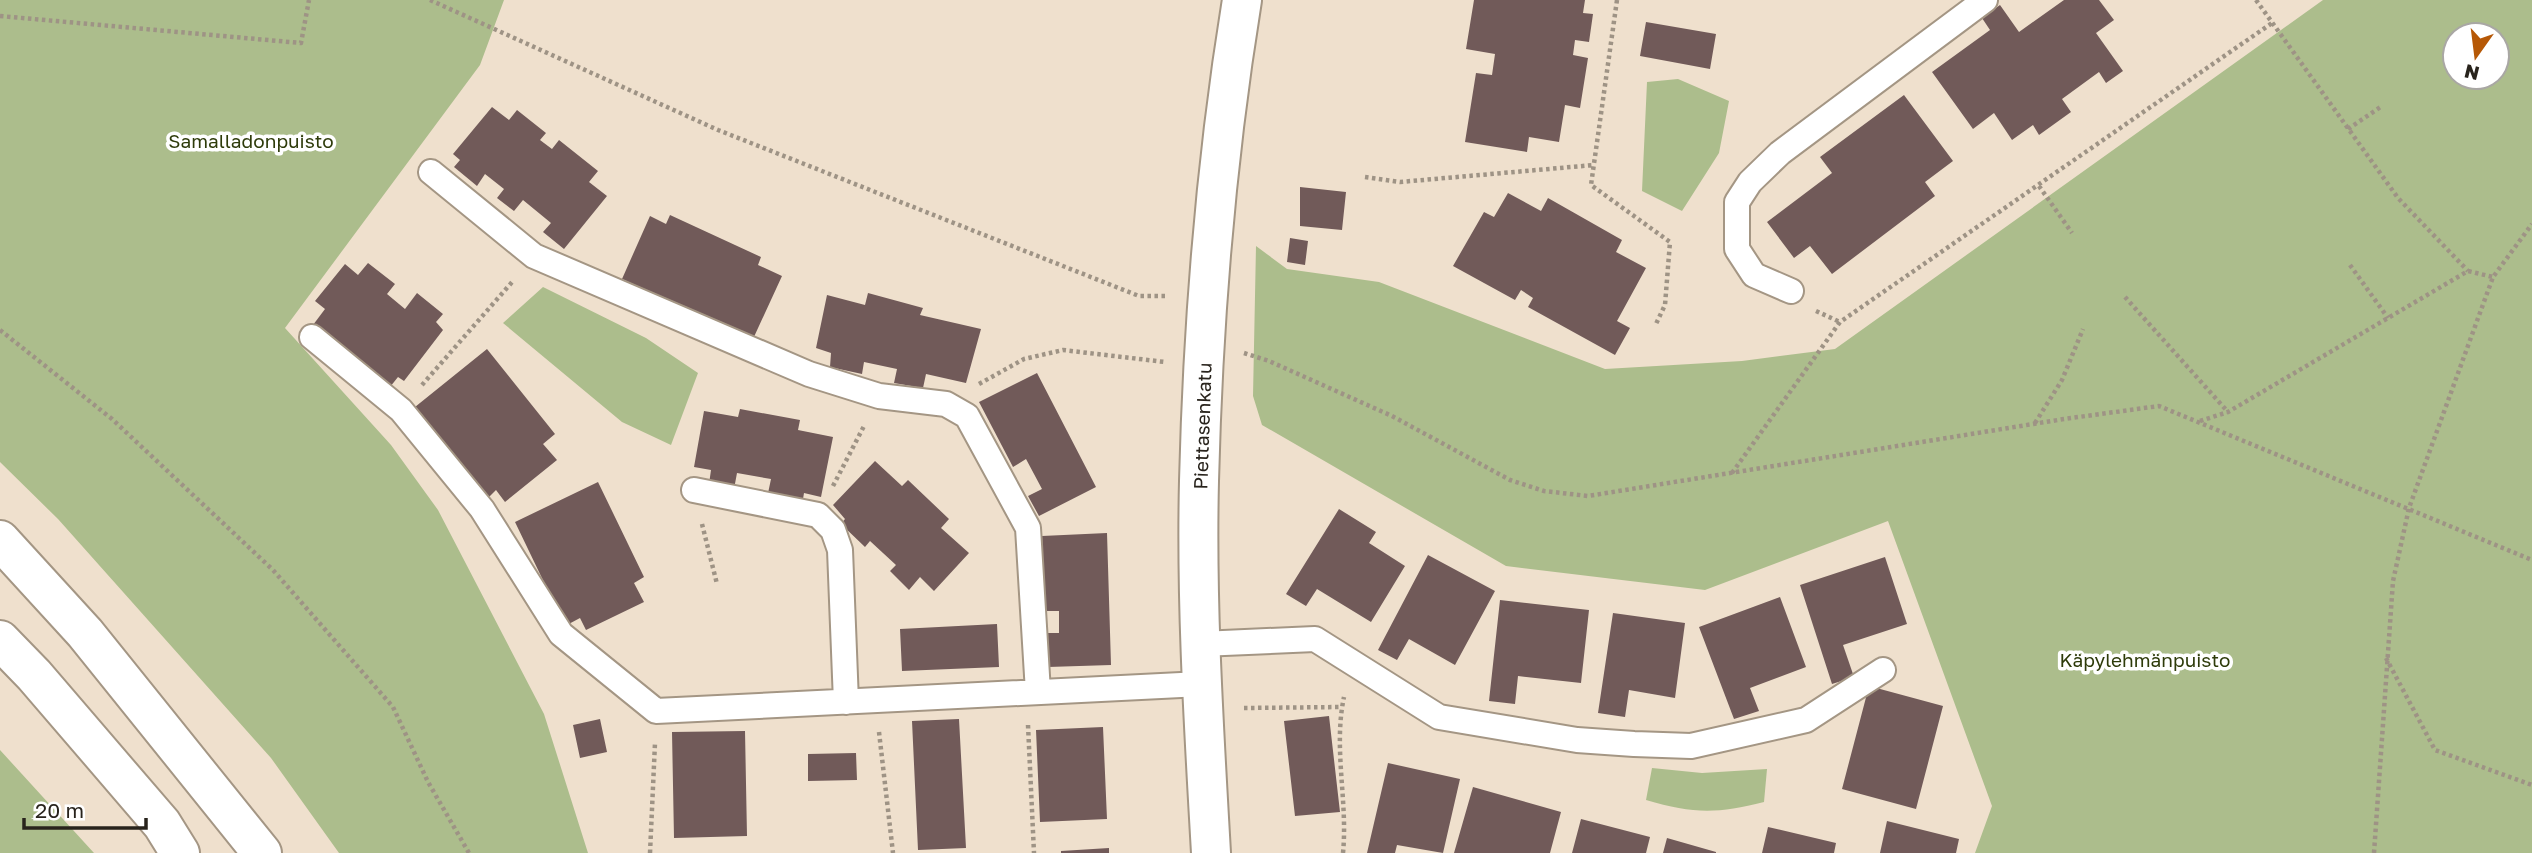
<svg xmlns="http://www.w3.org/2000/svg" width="2532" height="853" font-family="'Golos Text',sans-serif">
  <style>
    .green { fill: #acbd8c; fill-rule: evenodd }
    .building { fill: #715a59 }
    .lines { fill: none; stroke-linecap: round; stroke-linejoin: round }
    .service-casing { stroke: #a49684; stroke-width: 28 }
    .tertiary-casing { stroke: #a49684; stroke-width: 42 }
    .trunk-casing { stroke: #a49684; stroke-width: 42 }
    .path { stroke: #9e9385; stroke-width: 4.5; stroke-dasharray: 3.5 3.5; stroke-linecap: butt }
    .service { stroke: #fff; stroke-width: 24 }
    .tertiary { stroke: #fff; stroke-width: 38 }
    .trunk { stroke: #fff; stroke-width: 38 }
    .labels { text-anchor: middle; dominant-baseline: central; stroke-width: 7; stroke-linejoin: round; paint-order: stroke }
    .park-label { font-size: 19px; fill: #2e3b0a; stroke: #fff }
    .street-label { font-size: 19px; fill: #28231c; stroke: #fff }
  </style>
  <rect width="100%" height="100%" fill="#efe0cd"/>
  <!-- green -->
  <path class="green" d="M0,0H504L480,65L285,328L391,445L438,510L544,714L588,853H339L271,758L58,519L0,462Z
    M2323,0H2532V853H1975L1992,806L1888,521L1705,590L1506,566L1262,425L1253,396L1256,246L1287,269L1379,282L1605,369L1742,361L1835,349ZM2455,35H2497V77H2455Z
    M1678,79L1729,101L1719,153L1682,211L1642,191L1647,82Z
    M543,287L646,338L698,373L671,445L622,422L503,323Z
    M0,750L94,853H0Z
    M1652,768L1702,773L1767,769L1764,802C1717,814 1693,814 1646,800Z"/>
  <!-- building -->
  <path class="building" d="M1474,0H1585L1583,13L1593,14L1589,42L1575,40L1573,55L1588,58L1580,108L1565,105L1559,142L1529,137L1527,152L1465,142L1476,73L1492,75L1495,54L1466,49Z
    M2064,0H2099L2114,20L2096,33L2123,71L2106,83L2099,72L2062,99L2071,112L2039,135L2033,125L2012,140L1994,113L1973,129L1932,72L1990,30L1982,18L2000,5L2019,32Z
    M1646,22L1716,34L1710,69L1640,56Z
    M1904,95L1953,161L1925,182L1935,196L1832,274L1810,246L1794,258L1767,222L1832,173L1820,157Z
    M492,107L509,120L517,110L546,133L540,140L552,149L559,140L598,171L589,182L607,196L564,249L543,232L551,223L523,200L514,211L497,198L504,189L485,174L477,186L454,167L460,160L453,154Z
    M1300,187L1346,192L1342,230L1300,226Z
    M1508,193L1541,211L1548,198L1622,240L1616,252L1646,268L1617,321L1630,328L1615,355L1528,307L1533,298L1521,290L1515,300L1453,266L1484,212L1494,217Z
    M670,215L761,257L758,265L782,276L753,339L622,279L650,216L666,224Z
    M1290,238L1308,241L1305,265L1287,262Z
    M368,263L395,284L387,294L405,309L417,293L443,314L436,322L443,330L404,381L398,377L390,387L313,325L325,309L315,301L345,264L358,275Z
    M868,293L923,308L920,315L981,329L966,383L926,374L923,388L894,383L897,369L864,362L862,374L830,367L831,353L816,348L827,295L865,305Z
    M487,349L555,434L543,444L557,460L505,502L496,490L488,498L415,407Z
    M1037,373L1096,487L1039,516L1028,496L1042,489L1026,459L1013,467L979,402Z
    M740,409L800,420L798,430L833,437L821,497L804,493L802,505L767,498L771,479L737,473L734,489L709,484L711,470L694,467L704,411L738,417Z
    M875,461L902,486L908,480L949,519L941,528L969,553L934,591L920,577L909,590L890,571L896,565L870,541L865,547L841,524L845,519L833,505Z
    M598,482L644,577L634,583L644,602L586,630L580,618L565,626L515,522Z
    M1339,509L1376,532L1369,543L1405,566L1371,622L1317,589L1306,606L1286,594Z
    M1107,533L1111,665L1048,667L1047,633H1059V611H1045L1042,536Z
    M1428,555L1495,591L1455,665L1409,639L1397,660L1378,650Z
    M1885,557L1907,624L1843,645L1854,677L1832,684L1800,585Z
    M1780,597L1806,667L1750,688L1759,711L1734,719L1699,627Z
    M1500,600L1589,610L1581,683L1518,676L1515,704L1489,701Z
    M1613,613L1685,623L1675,698L1629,690L1625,717L1598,713Z
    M997,624L999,667L902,671L900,629Z
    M1869,686L1943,706L1916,809L1842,789Z
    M1329,716L1340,812L1295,816L1284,721Z
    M600,719L607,752L580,758L573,725Z
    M959,719L966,848L918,850L912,721Z
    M1103,727L1107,819L1040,822L1036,730Z
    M745,731L747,836L674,838L672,732Z
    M856,753L857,780L808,781V754Z
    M1388,763L1460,779L1443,853L1397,845L1395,853H1367Z
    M1473,787L1561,812L1550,853H1454Z
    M1581,819L1650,837L1646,853H1572Z
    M1887,821L1959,839L1956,853H1880Z
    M1768,827L1836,843L1834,853H1762Z
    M1667,838L1716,852V853H1663Z
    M1109,848V853H1061V851Z"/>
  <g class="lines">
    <defs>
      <path id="service" d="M431,172L534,256L809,374L879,396L946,404L967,416L1028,528L1038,692
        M1791,291L1754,275L1737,249V202L1750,182L1780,153L1985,0
        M312,337L401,410L482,509L561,634L656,711L1201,684
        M694,490L818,515L833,530L840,550L846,702
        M1201,644L1315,639L1439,717L1577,740L1634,744L1691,746L1806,720L1883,670"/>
      <path id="tertiary" d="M1211,853C1204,729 1196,605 1199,481C1203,320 1216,159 1242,0"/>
      <path id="trunk" d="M0,540L85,633L262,853
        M0,640L34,675L162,824L180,853"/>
    </defs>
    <!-- service casing -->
    <use href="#service" class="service-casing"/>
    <!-- tertiary casing -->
    <use href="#tertiary" class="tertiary-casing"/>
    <!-- trunk casing -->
    <use href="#trunk" class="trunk-casing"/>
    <!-- path -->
    <path class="path" d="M430,0L718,130L1139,296H1168
      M1617,0L1591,185L1670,242L1665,305L1655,326
      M2256,0L2398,198L2468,271
      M0,16L301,43L309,0
      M2348,129L2382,106
      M1365,177L1400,182L1594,165
      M2039,186L2072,233
      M2350,265L2388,318
      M2125,297L2228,412
      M1816,311L1840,322
      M0,330L112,419L273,570L393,707L428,782L469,853
      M1244,353L1269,361L1392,416L1510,480L1544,491L1588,496L2064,419L2159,406L2532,560
      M979,384L1024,359L1063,350L1165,362
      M422,385L513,281
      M2200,421L2228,412L2468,271L2493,277
      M2035,423L2062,380L2083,329
      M1732,473L1840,322L2272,23
      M833,486L864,426
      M702,524L717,584
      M2386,658L2435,750L2532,785
      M1244,708L1342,707
      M1028,725L1034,853
      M879,732L893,853
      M650,853L655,743
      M1343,853C1348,801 1333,748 1344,697
      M2374,853L2393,581L2409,508L2493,277L2532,224"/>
    <!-- service -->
    <use href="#service" class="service"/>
    <!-- tertiary -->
    <use href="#tertiary" class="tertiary"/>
    <!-- trunk -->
    <use href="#trunk" class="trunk"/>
  </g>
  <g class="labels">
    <!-- park labels -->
    <g class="park-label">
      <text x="251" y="140">Samalladonpuisto</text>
      <text x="2145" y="659">Käpylehmänpuisto</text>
    </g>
    <!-- street labels -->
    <g class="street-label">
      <text transform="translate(1202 426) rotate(-88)">Piettasenkatu</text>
    </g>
  </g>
  <!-- north arrow -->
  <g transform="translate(2476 56) rotate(194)"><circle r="33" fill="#ffffff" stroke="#a9a7a4" stroke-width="2"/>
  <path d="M0-5L12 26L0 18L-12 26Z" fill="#b65806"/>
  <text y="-10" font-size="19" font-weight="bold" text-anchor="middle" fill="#28231c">N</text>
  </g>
  <!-- scale -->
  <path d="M24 818v10h122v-10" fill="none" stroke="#28231c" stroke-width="3.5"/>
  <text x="35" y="818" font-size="21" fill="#28231c" stroke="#ffffff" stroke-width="5" paint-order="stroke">20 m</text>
</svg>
